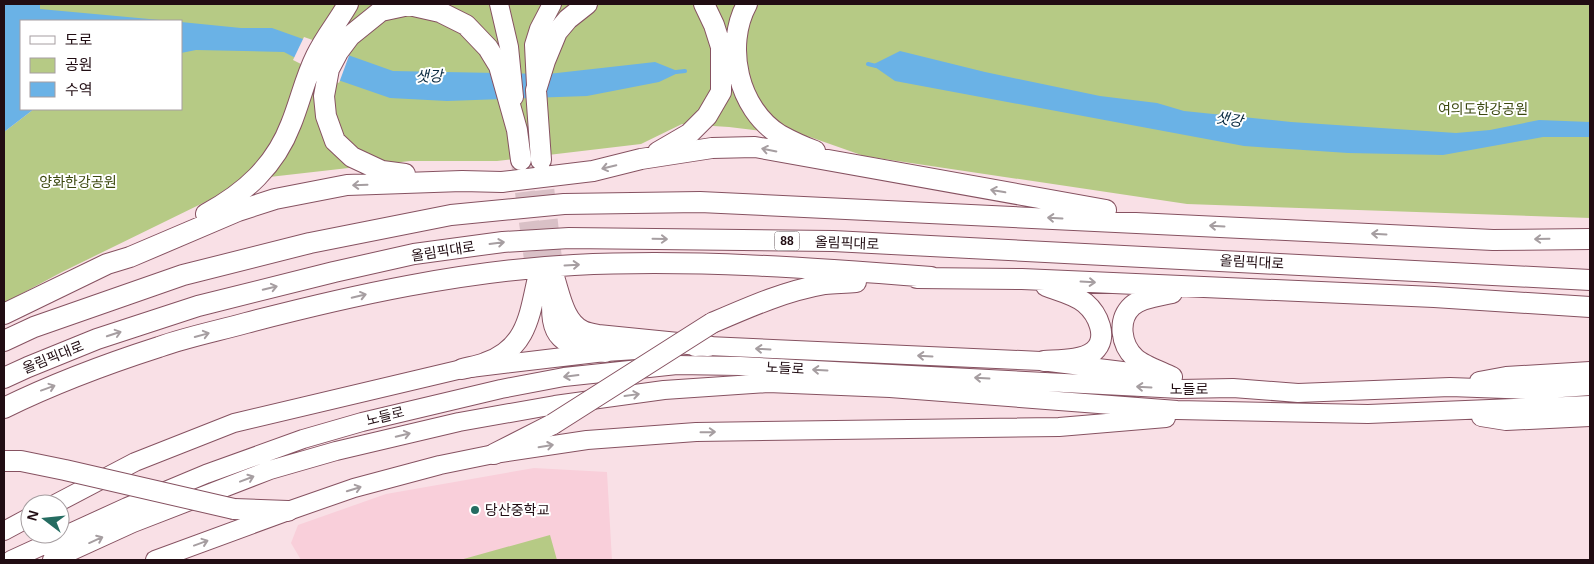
<svg xmlns="http://www.w3.org/2000/svg" width="1594" height="564" font-family="Arial,'Noto Sans KR',sans-serif">
<style>
.built{fill:#f9cfda}
.green{fill:#b6ca85}
.water{fill:#6ab2e6}
.pier{fill:#f9e0e6}
.lines{fill:none;stroke-linecap:round;stroke-linejoin:round}
.stream{stroke:#6ab2e6;stroke-width:4}
.highway-tunnel{stroke:#d9c0c6;stroke-width:20;stroke-dasharray:20 10;stroke-linecap:butt}
.major-casing{stroke:#865261;stroke-width:20}
.highway-casing{stroke:#865261;stroke-width:22}
.major{stroke:#fff;stroke-width:18}
.highway{stroke:#fff;stroke-width:20}
.highway-bridge-casing{stroke:#865261;stroke-width:22;stroke-linecap:butt}
.highway-bridge{stroke:#fff;stroke-width:20}
.oneway{stroke:#a69ea1}
.poi-dot{fill:#256c61;stroke:#fff;stroke-width:2}
.labels{text-anchor:middle;dominant-baseline:central;stroke-width:4;stroke-linejoin:round;paint-order:stroke}
.shield{fill:#fff;stroke:#64565a;stroke-width:1}
.shield-label{font-size:12px;font-weight:bold;fill:#210d13}
.park-label{font-size:14px;fill:#3b480e;stroke:#fff}
.street-label{font-size:14px;fill:#210d13;stroke:#fff}
.poi-label{font-size:14px;fill:#210d13;stroke:#fff;text-anchor:start}
.water-label{font-size:15px;font-style:italic;fill:#0c2c42;stroke:#fff}
</style>
<rect width="100%" height="100%" fill="#f9e0e6"/>
<path class="built" d="M534,468L607,472L612,560H301L291,543L298,525L386,494Z"/>
<path class="green" d="M40,4H1590V218L1187,204L864,156L810,137L729,127L682,124L641,144L497,161H410L252,179L62,272L4,303V132L34,109H181V21H50L40,9Z
M550,535L557,560H460Z"/>
<path class="water" d="M4,4H40V9L171,21H21V109H34L4,132Z
M181,22L241,28H272L393,71L548,74L655,62L680,72L659,82L587,96L447,101L390,98L338,80L284,52L196,50L181,53Z
M900,51L985,72L1100,96L1157,103L1184,111L1291,122L1456,133L1490,130L1539,120L1590,122V137H1543L1443,155L1348,153L1244,146L895,81L872,65Z"/>
<path class="pier" d="M304,37L350,53L339,83L293,60Z"/>
<g class="lines">
<path class="stream" d="M868,64L876,66
M676,72L685,71"/>
<path class="highway-tunnel" d="M541,160L554,277
M521,162L537,282"/>
<defs>
<path id="major" d="M499,4L509,47L514,97
M536,85L534,45L539,29L552,4
M695,347L708,346L1041,361L1163,376
M1479,381L1506,376L1590,371
M1481,417L1506,421L1590,417
M55,504L135,462L234,423L462,369L605,352L667,348
M4,531L30,517
M11,560L127,507L206,474L303,439L362,422L501,389L564,377L677,365L740,366L1180,389L1233,388L1298,393L1450,387L1533,390L1590,386
M52,560L133,523L270,470L336,451L459,422L555,405L664,390L768,383L890,388L1177,410L1368,414L1590,405
M155,560L288,511L354,488L440,465L494,454L587,440L696,432L1059,427L1166,418"/>
<path id="highway" d="M747,4C724,46 738,109 780,135C791,141 804,147 815,151
M658,152L689,134L707,116L721,92V47L714,25L704,4
M541,160L536,90L545,61L557,32L568,19L587,4
M405,174L382,171L352,157L335,141L326,116L324,96L329,69L338,52L350,36L381,11L409,5L440,12L466,25L488,48L499,66L517,130L521,160
M206,214C245,193 275,166 291,124C300,102 305,78 316,56C325,37 338,22 348,4
M554,277C560,295 564,322 583,331C587,333 593,334 598,335L708,346
M917,278L1022,279L1434,297L1590,307
M553,291C548,340 562,345 605,352
M1172,293C1159,296 1142,297 1132,306C1117,320 1121,345 1135,358C1142,365 1162,372 1172,377
M4,314L107,264L130,257L238,211L275,199L347,185L462,181L502,182L593,171L641,159L712,148L755,147L1106,210
M712,323C749,307 785,291 825,284C835,283 845,283 856,282
M4,341L34,327L183,275L310,243L451,215L564,204L700,202L1493,240L1590,239
M1044,361C1059,360 1082,361 1094,351C1109,338 1098,314 1085,303C1074,294 1059,291 1046,286
M462,369C469,367 478,366 485,363C525,349 529,319 537,282
M4,378L28,367L97,339L198,306L334,272L414,254L503,242L569,238L833,241L1590,280
M4,408C53,384 106,364 159,347C187,337 217,331 246,323C353,295 463,271 574,265C693,259 812,268 931,277
M494,454L553,424
M234,509L288,511"/>
</defs>
<use href="#major" class="major-casing"/>
<use href="#highway" class="highway-casing"/>
<use href="#major" class="major"/>
<use href="#highway" class="highway"/>
<defs>
<path id="highway-bridge" d="M553,424L712,323
M4,461H21L65,470L234,509"/>
</defs>
<use href="#highway-bridge" class="highway-bridge-casing"/>
<use href="#highway-bridge" class="highway-bridge"/>
</g>
<defs><path id="oneway-shaft" d="M-6 0H5M1.5-3L5.5 0L1.5 3" fill="none" stroke-width="1.6" stroke-linecap="round" stroke-linejoin="round" transform="scale(1.25)"/></defs>
<g class="oneway">
<use href="#oneway-shaft" transform="translate(769 150) rotate(-169)"/>
<use href="#oneway-shaft" transform="translate(609 167) rotate(167)"/>
<use href="#oneway-shaft" transform="translate(360 185) rotate(178)"/>
<use href="#oneway-shaft" transform="translate(998 191) rotate(-170)"/>
<use href="#oneway-shaft" transform="translate(1055 218) rotate(-177)"/>
<use href="#oneway-shaft" transform="translate(1217 226) rotate(-177)"/>
<use href="#oneway-shaft" transform="translate(1379 234) rotate(-177)"/>
<use href="#oneway-shaft" transform="translate(660 239) rotate(1)"/>
<use href="#oneway-shaft" transform="translate(1542 239) rotate(179)"/>
<use href="#oneway-shaft" transform="translate(497 243) rotate(-7)"/>
<use href="#oneway-shaft" transform="translate(572 265) rotate(-3)"/>
<use href="#oneway-shaft" transform="translate(1088 282) rotate(3)"/>
<use href="#oneway-shaft" transform="translate(270 288) rotate(-14)"/>
<use href="#oneway-shaft" transform="translate(359 296) rotate(-13)"/>
<use href="#oneway-shaft" transform="translate(114 334) rotate(-18)"/>
<use href="#oneway-shaft" transform="translate(202 335) rotate(-15)"/>
<use href="#oneway-shaft" transform="translate(763 349) rotate(-177)"/>
<use href="#oneway-shaft" transform="translate(925 356) rotate(-177)"/>
<use href="#oneway-shaft" transform="translate(820 370) rotate(-177)"/>
<use href="#oneway-shaft" transform="translate(571 376) rotate(173)"/>
<use href="#oneway-shaft" transform="translate(982 378) rotate(-177)"/>
<use href="#oneway-shaft" transform="translate(1144 387) rotate(-177)"/>
<use href="#oneway-shaft" transform="translate(48 388) rotate(-20)"/>
<use href="#oneway-shaft" transform="translate(632 395) rotate(-8)"/>
<use href="#oneway-shaft" transform="translate(708 432) rotate(-1)"/>
<use href="#oneway-shaft" transform="translate(403 435) rotate(-14)"/>
<use href="#oneway-shaft" transform="translate(546 446) rotate(-9)"/>
<use href="#oneway-shaft" transform="translate(247 479) rotate(-21)"/>
<use href="#oneway-shaft" transform="translate(354 489) rotate(-17)"/>
<use href="#oneway-shaft" transform="translate(96 540) rotate(-24)"/>
<use href="#oneway-shaft" transform="translate(201 543) rotate(-20)"/>
</g>
<circle class="poi-dot" cx="475" cy="510" r="5"/>
<g class="labels">
<rect class="shield" x="774.5" y="231.5" width="25" height="19" rx="4"/>
<g class="shield-label">
<text x="787" y="241">88</text>
</g>
<g class="park-label">
<text x="1483" y="109">여의도한강공원</text>
<text x="78" y="182">양화한강공원</text>
</g>
<g class="street-label">
<text transform="translate(847 243) rotate(2)">올림픽대로</text>
<text transform="translate(443 251) rotate(-9)">올림픽대로</text>
<text transform="translate(1252 262) rotate(3)">올림픽대로</text>
<text transform="translate(53 357) rotate(-22)">올림픽대로</text>
<text transform="translate(785 368) rotate(3)">노들로</text>
<text x="1189" y="389">노들로</text>
<text transform="translate(385 416) rotate(-14)">노들로</text>
</g>
<g class="poi-label">
<text x="485" y="510">당산중학교</text>
</g>
<g class="water-label">
<text transform="translate(429 76) rotate(-1)">샛강</text>
<text transform="translate(1229 119) rotate(9)">샛강</text>
</g>
</g>
<rect width="1594" height="564" fill="none" stroke="#210d13" stroke-width="10"/>
<rect x="20" y="20" width="162" height="90" fill="#ffffff" stroke="#a69ea1"/>
<rect x="30" y="36" width="25" height="8" fill="#ffffff" stroke="#a69ea1"/>
<text x="65" y="45" font-size="15" fill="#210d13">도로</text>
<rect x="30" y="58" width="25" height="15" fill="#b6ca85" stroke="#a69ea1"/>
<text x="65" y="70" font-size="15" fill="#210d13">공원</text>
<rect x="30" y="82" width="25" height="15" fill="#6ab2e6" stroke="#a69ea1"/>
<text x="65" y="95" font-size="15" fill="#210d13">수역</text>
<g transform="translate(45 519) rotate(286)"><circle r="24" fill="#ffffff" stroke="#a69ea1"/>
<path d="M0-4L9 19L0 12L-9 19Z" fill="#256c61"/>
<text y="-8" font-size="14" font-weight="bold" text-anchor="middle" fill="#210d13">N</text>
</g>
</svg>
